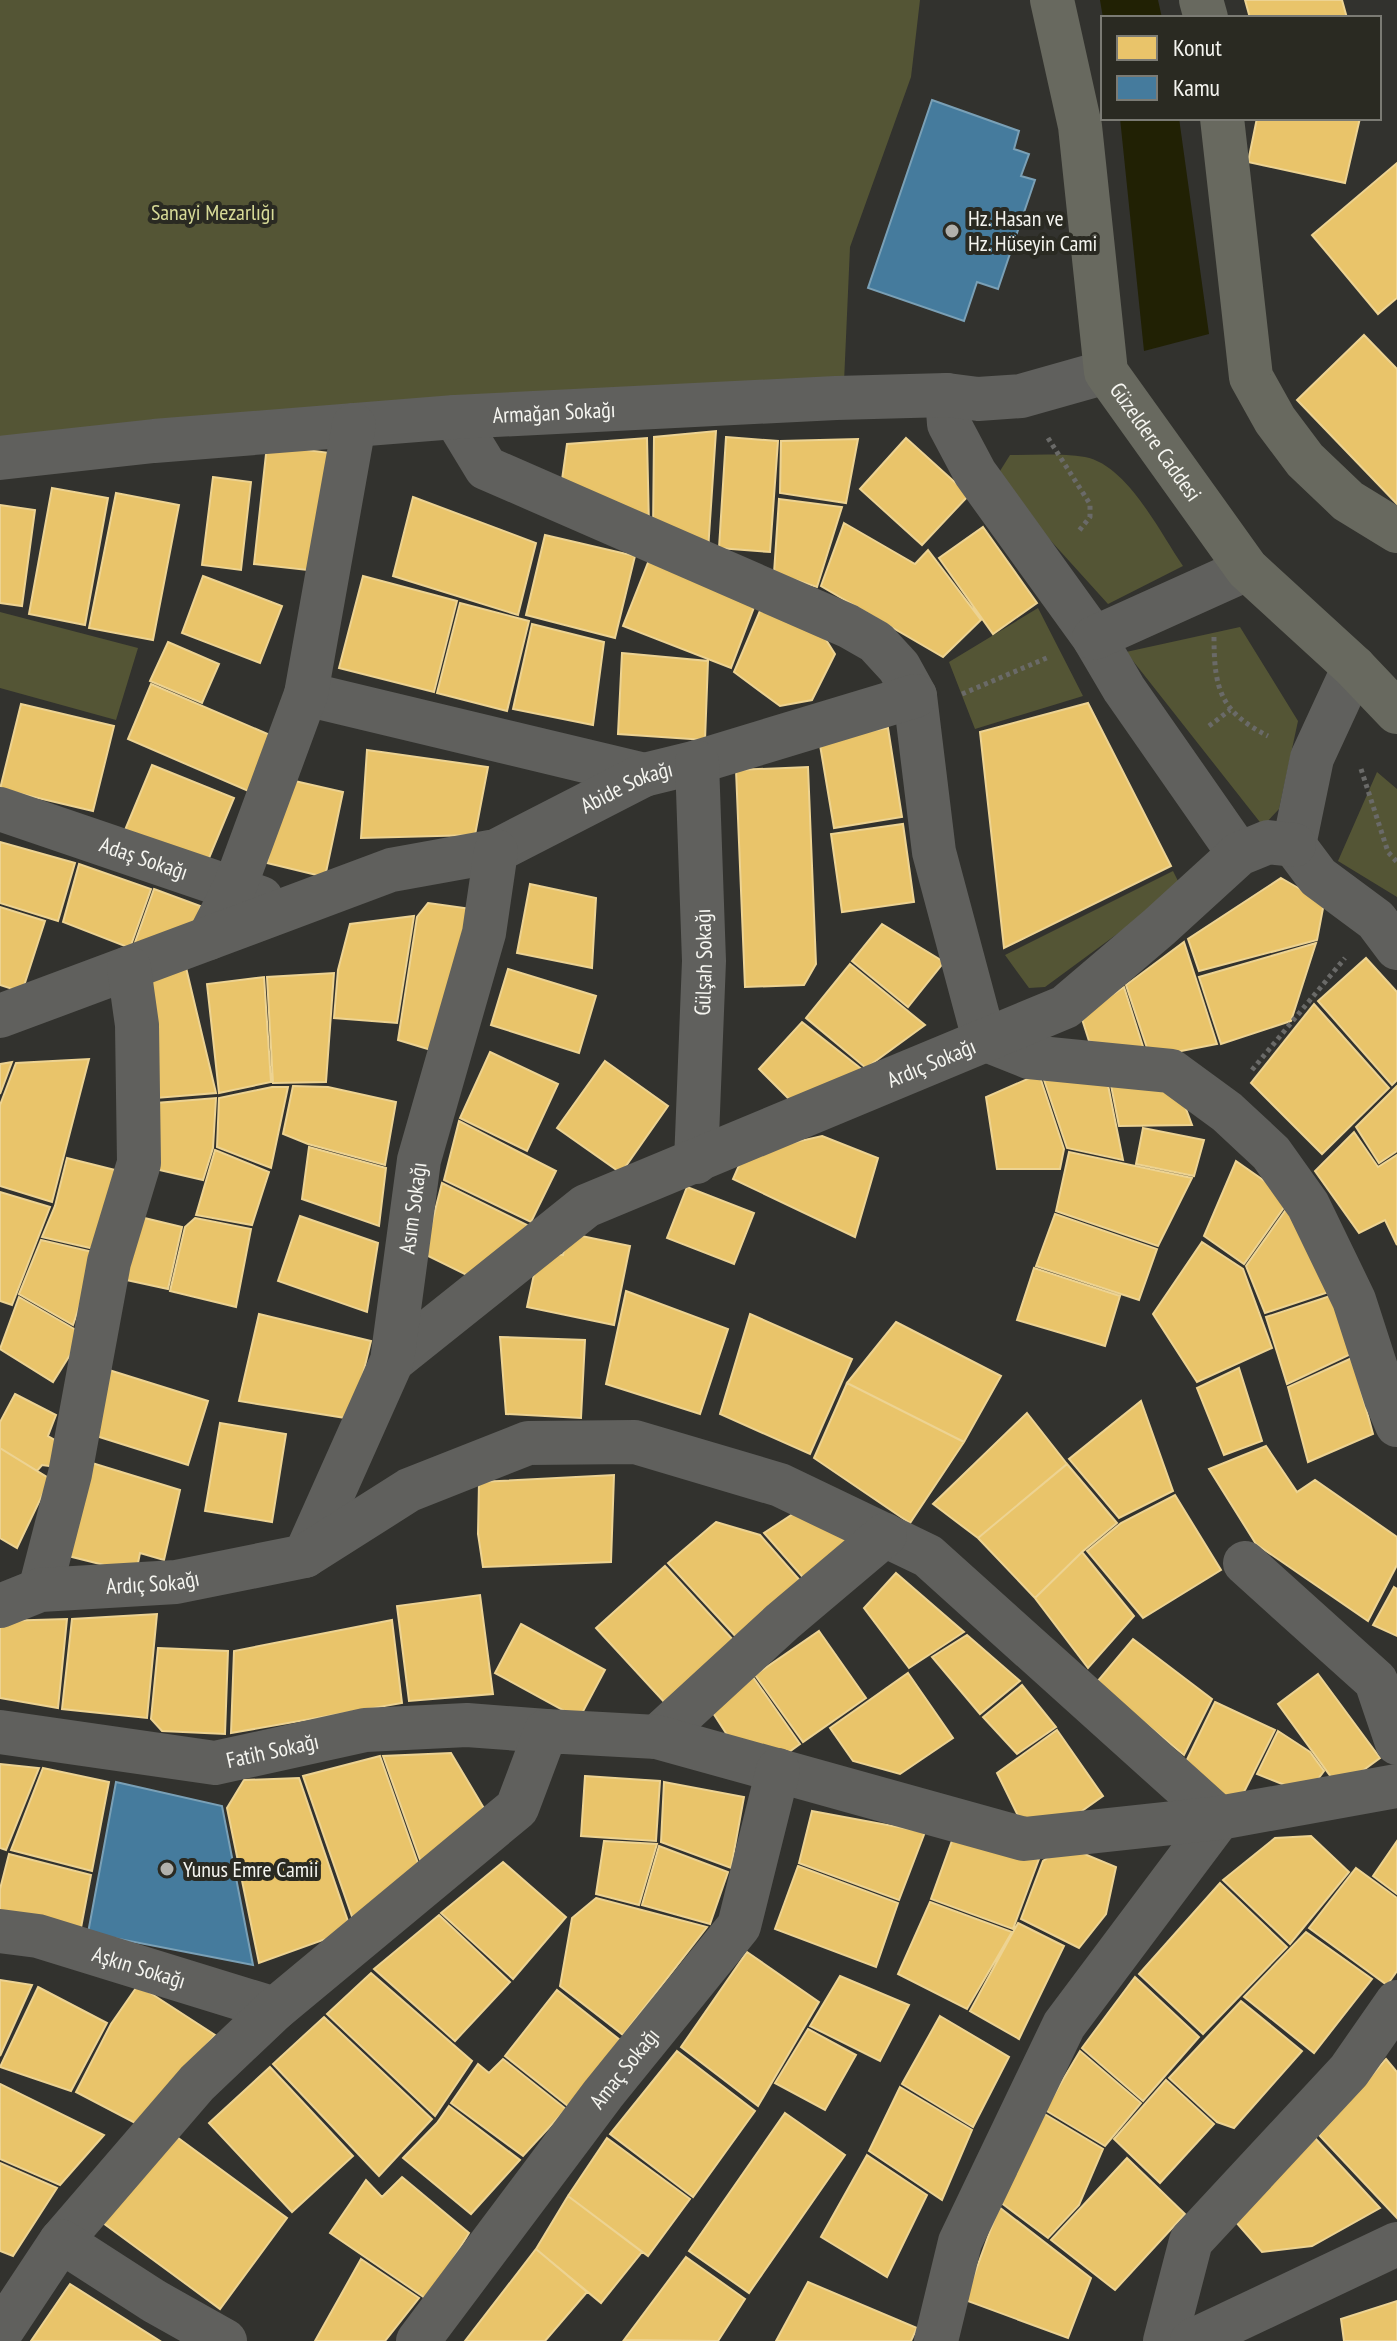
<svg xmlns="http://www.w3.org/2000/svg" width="1397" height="2341" font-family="'PT Sans Narrow',sans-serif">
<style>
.green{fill:#545535}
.water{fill:#212104}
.homes{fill:#e9c46a;stroke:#edd392;stroke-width:2}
.public{fill:#457b9d;stroke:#7aa0b6;stroke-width:2}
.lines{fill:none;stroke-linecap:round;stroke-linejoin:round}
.path{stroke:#6a6a68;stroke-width:5;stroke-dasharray:4 4;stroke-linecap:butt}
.minor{stroke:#60605d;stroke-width:44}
.major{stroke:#68695f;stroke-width:44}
.poi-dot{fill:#b1b1ac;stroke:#2a2a22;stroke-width:3}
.labels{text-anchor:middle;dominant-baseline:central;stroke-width:8;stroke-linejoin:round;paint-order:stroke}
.park-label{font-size:22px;fill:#d7da97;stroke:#2a2a22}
.poi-label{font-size:22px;fill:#f5f5f0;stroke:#2a2a22;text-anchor:start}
.street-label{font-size:22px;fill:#f5f5f0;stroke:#2a2a22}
</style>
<rect width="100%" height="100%" fill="#32322e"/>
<path class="green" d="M0,0H920L911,77L850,247L844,382L0,437Z
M1010,455C1034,455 1061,453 1085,457C1127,465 1159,531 1183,566L1108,604L995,479Z
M1038,608L1083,696L975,729L949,662Z
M0,612L138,648L116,720L0,688Z
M1240,627L1298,721L1279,809L1263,826L1126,652Z
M1377,772L1397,789V897L1338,861Z
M1173,871L1181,887L1045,987L1029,988L1005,955Z"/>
<path class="water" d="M1100,0H1158L1162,18H1103Z
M1120,118H1179L1209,334L1144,351Z"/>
<path class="homes" d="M1245,0H1342L1347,18H1250Z
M1257,118H1360L1345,183L1248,162Z
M1397,163V298L1378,314L1312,235Z
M1364,335L1397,369V504L1297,400Z
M716,431L708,551L653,532L654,437Z
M726,437L778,441L770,552L719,548Z
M647,438L649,526L561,487L567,444Z
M906,438L969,495L922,545L860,489Z
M858,439L846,503L780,493L781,441Z
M267,445L338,454L325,572L254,564Z
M213,477L251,482L241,570L202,565Z
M52,488L108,498L85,625L29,614Z
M116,493L179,505L153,640L89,628Z
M413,497L536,543L518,615L393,576Z
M779,499L842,507L817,587L774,573Z
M0,505L35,510L22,606L0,603Z
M844,523L915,564L928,550L981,620L943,657L821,586Z
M983,527L1037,603L993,634L939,558Z
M545,535L635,556L615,638L526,615Z
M649,560L756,602L731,668L623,626Z
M203,576L282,606L260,663L182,633Z
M363,576L457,601L434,692L339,668Z
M460,603L529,621L507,711L437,693Z
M762,606L823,635L835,654L812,700L780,706L734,672Z
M532,624L604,642L593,725L513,709Z
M168,642L219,664L202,703L150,681Z
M622,653L708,661L705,740L618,734Z
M151,684L277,738L253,793L128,739Z
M1088,703L1171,866L1004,948L980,732Z
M21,704L114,726L93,811L0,789Z
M888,728L902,817L834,828L819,739Z
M367,750L488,767L475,835L361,838Z
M152,765L234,798L207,863L125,830Z
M808,767L816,964L804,985L745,987L736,770Z
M286,779L343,792L325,877L267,863Z
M903,824L914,902L842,912L831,834Z
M0,842L75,863L58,921L0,903Z
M79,864L151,889L130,948L63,922Z
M1281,878L1324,903L1317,940L1199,971L1188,939Z
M530,884L596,898L592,968L517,953Z
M154,889L200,906L198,922L133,948Z
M428,903L479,910L431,1050L398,1040L417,917Z
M0,907L45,921L22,992L0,985Z
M414,916L397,1023L334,1018L338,970L350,924Z
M882,924L944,962L908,1007L852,961Z
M1184,942L1217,1044L1150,1057L1126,985Z
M1316,943L1291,1021L1221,1044L1199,977Z
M183,955L216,1093L156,1098L142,976Z
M1366,958L1397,992V1080L1392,1085L1318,1001Z
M850,964L925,1025L866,1068L806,1018Z
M508,969L596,996L579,1053L491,1025Z
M334,973L326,1082L273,1083L267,977Z
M264,977L271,1082L219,1093L207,984Z
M1124,987L1147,1059L1089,1041L1081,1016Z
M1314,1004L1389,1088L1322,1154L1251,1083Z
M802,1022L864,1071L792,1102L759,1069Z
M490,1052L558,1084L527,1151L460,1118Z
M89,1059L52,1202L0,1186V1105L16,1063Z
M605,1061L668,1106L621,1173L557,1128Z
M12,1062L0,1094V1064Z
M1039,1074L1064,1149L1060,1169H997L986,1097Z
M1042,1074L1106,1075L1123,1160L1067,1148Z
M1109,1075L1177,1085L1192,1125L1119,1126Z
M293,1086L328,1087L396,1102L385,1165L308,1144L283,1134Z
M1397,1086V1151L1379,1163L1356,1127Z
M272,1087H288L271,1168L217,1147L219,1098Z
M216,1098L213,1148L203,1180L155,1169L156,1103Z
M459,1121L556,1171L531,1222L444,1180Z
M1143,1128L1204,1140L1194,1176L1136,1164Z
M1354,1132L1378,1167L1397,1155V1245L1385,1220L1359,1233L1315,1171Z
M822,1136L878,1158L855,1237L733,1179L744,1154Z
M309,1147L386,1168L379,1226L302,1199Z
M215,1150L269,1172L252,1225L196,1215Z
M1069,1152L1192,1178L1158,1246L1056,1211Z
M67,1158L127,1173L99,1250L42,1237L55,1206Z
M1236,1161L1290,1199L1244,1264L1204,1236Z
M442,1183L529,1226L473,1278L424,1254Z
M687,1187L754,1213L734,1264L667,1238Z
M0,1192L50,1207L12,1305L0,1301Z
M1292,1201L1332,1291L1265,1313L1246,1266Z
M1055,1214L1157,1249L1139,1300L1036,1266Z
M132,1215L182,1227L168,1289L117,1278Z
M300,1216L378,1243L367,1312L278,1281Z
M195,1218L251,1229L236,1307L170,1291L185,1227Z
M567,1233L630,1246L614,1325L527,1307L539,1251L563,1255Z
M41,1240L97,1253L73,1325L19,1294Z
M1202,1242L1243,1269L1272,1348L1197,1382L1153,1314Z
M1034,1268L1120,1296L1105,1346L1017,1320Z
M626,1291L728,1329L700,1414L606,1384Z
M1333,1295L1351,1354L1287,1384L1266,1317Z
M19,1297L83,1334L53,1382L0,1349Z
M259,1314L371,1341L352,1419L239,1401Z
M750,1314L852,1359L810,1454L720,1414Z
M896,1322L1001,1376L964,1442L847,1383Z
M500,1337L585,1340L581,1418L506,1414Z
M1352,1358L1373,1434L1308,1462L1288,1387Z
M1239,1368L1262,1441L1224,1455L1197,1388Z
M109,1370L208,1401L188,1465L90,1434Z
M847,1383L964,1442L910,1523L814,1458Z
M15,1394L56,1415L48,1436L69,1448L56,1467L42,1465L37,1471L0,1448V1422Z
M1141,1401L1173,1491L1119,1518L1069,1459Z
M1027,1413L1067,1464L978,1538L933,1504Z
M220,1423L286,1434L272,1522L205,1511Z
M1266,1446L1297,1492L1315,1480L1397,1537V1565L1368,1621L1256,1544L1209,1469Z
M0,1448L50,1479L17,1548L0,1538Z
M92,1463L180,1490L164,1560L140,1553L136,1573L68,1556Z
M1067,1464L1117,1523L1082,1552L1035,1598L978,1538Z
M614,1475L611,1562L483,1567L478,1534L479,1482Z
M1175,1495L1221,1570L1143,1618L1087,1551L1121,1523Z
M799,1510L851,1543L807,1582L764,1533Z
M716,1522L760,1535L803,1584L739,1640L668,1563Z
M1082,1552L1134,1616L1088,1668L1035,1598Z
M665,1566L736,1643L667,1705L596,1628Z
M896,1573L964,1632L909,1668L864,1608Z
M1394,1587L1397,1589V1636L1373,1625Z
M480,1595L493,1694L409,1701L397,1606Z
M157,1614L147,1718L62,1709L72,1619Z
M67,1619L58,1708L0,1698V1621Z
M392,1620L402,1703L231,1733L234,1651Z
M521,1624L605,1670L579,1719L495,1673Z
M819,1631L866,1698L803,1742L755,1675Z
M967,1635L1020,1681L980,1714L932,1657Z
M1133,1639L1212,1699L1184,1755L1096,1683Z
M158,1648L228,1651L225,1734L162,1731L151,1719Z
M908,1673L953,1738L900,1774L853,1761L830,1728Z
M1318,1674L1380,1758L1339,1788L1278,1704Z
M753,1677L800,1744L781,1758L731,1741L713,1713Z
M1022,1685L1056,1727L1017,1754L983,1717Z
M1215,1702L1275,1730L1236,1808L1182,1770Z
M1057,1730L1103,1796L1065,1823L1024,1828L997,1773Z
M1278,1731L1310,1752L1324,1771L1307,1794L1257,1774Z
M451,1753L488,1815L423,1868L383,1756Z
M380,1756L420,1869L356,1928L303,1776Z
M0,1764L39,1768L6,1850L0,1848Z
M43,1768L109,1782L92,1871L11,1850Z
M585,1776L660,1781L656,1841L581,1836Z
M299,1778L351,1930L259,1963L227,1808L244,1780Z
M664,1782L744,1797L731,1868L661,1842Z
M812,1811L925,1832L899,1900L799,1863Z
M1311,1836L1349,1872L1290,1944L1223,1880L1275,1838Z
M953,1838L1039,1859L1013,1929L931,1899Z
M604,1841L657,1844L639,1905L596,1894Z
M1397,1841V1894L1373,1876Z
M659,1846L728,1872L710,1924L642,1905Z
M1065,1846L1116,1867L1106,1914L1079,1948L1021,1919L1043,1861Z
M9,1854L91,1875L80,1933L0,1919V1889Z
M503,1862L566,1917L513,1979L441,1913Z
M798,1866L898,1903L876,1967L775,1929Z
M1356,1868L1397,1898V1971L1387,1985L1309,1928Z
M1220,1883L1287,1947L1203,2034L1139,1974Z
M596,1898L707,1927L623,2035L560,1986L572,1918Z
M930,1902L1012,1932L967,2009L898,1974Z
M439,1915L510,1982L455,2041L374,1969Z
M1018,1923L1064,1946L1019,2039L970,2011Z
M1306,1932L1372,1979L1314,2053L1244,1997Z
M747,1952L819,2002L758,2106L681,2047Z
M371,1973L472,2061L435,2116L327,2014Z
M840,1976L909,2005L880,2061L810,2026Z
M1135,1977L1199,2037L1143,2101L1082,2048Z
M0,1980L32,1985L0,2056Z
M138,1985L215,2035L139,2125L76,2092L111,2024Z
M38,1987L107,2023L71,2091L0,2067Z
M557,1990L620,2040L568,2106L505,2056Z
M1241,2001L1302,2051L1234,2128L1217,2122L1169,2078Z
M940,2016L1009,2057L973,2127L902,2084Z
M324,2017L432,2119L379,2176L273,2064Z
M808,2029L856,2055L825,2110L775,2083Z
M677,2051L755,2111L693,2197L610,2134Z
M1080,2051L1141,2103L1105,2146L1045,2110Z
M503,2059L566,2109L523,2156L451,2103L478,2064L489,2073Z
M1386,2059L1397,2072V2218L1319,2135Z
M270,2067L353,2156L292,2212L209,2123Z
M1166,2080L1214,2124L1160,2183L1114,2139Z
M0,2084L104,2135L60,2185L0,2159Z
M900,2087L972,2130L942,2200L869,2151Z
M449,2106L520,2160L471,2214L403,2158L437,2123Z
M785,2113L845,2155L749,2293L689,2251Z
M1043,2113L1103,2149L1079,2205L1048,2238L1000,2202Z
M166,2129L287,2218L220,2309L99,2220Z
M607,2138L690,2199L648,2256L568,2196Z
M1315,2138L1380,2208L1312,2246L1262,2252L1235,2221Z
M867,2155L927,2195L887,2277L821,2237Z
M1127,2158L1185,2214L1115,2290L1051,2240Z
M0,2163L57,2188L13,2256L0,2251Z
M402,2177L469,2233L428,2300L330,2233L366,2180L382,2197Z
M568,2196L642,2252L601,2303L536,2249Z
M999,2207L1091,2278L1068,2338L965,2300Z
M536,2249L587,2292L545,2341H465Z
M686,2257L745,2299L718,2341L624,2340Z
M361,2259L419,2298L385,2341H315Z
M808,2282L917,2328L911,2341H776Z
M70,2284L160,2341H31Z
M1397,2301V2341H1344L1341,2319Z"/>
<path class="public" d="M932,100L1019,131L1014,149L1029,154L1021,176L1035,180L998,289L977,282L964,321L868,288Z
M116,1782L222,1806L253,1965L88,1933Z"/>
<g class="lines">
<path class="path" d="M1048,438L1090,504V517L1078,532
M1214,637C1214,690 1221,712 1268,736
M962,694L1049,657
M1209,726L1230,710
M1361,769L1388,852L1397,862
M1252,1070L1345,958"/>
<g class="minor">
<path d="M947,395L949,424L975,473L1094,638L1124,689L1239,854"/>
<path d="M455,417L486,468L848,626L876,642L899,667L915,696L934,852L984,1039L1029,1057L1171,1071L1227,1112L1271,1153L1308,1205L1354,1300L1386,1399L1397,1425"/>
<path id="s1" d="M0,458L154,441L455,417L836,398L947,395L978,399L1021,396L1106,372"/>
<path d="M1094,638L1247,569"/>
<path d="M306,694L644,775"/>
<path id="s2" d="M0,809L261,898"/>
<path d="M1294,845L1312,758L1354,667"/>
<path d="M1294,845L1318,877L1376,920L1397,948"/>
<path d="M209,938L234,889L306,694L354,425"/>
<path id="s3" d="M0,1016L391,870L496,851L644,775L697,762L915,696"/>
<path id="s4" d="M696,1162L704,961L697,762"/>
<path id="s5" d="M392,1361L586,1206L1065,1007L1159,927L1239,854L1268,842L1294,845"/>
<path id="s6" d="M305,1556L392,1361L419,1160L484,933L496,851"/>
<path d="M1245,1563L1376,1681L1397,1743"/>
<path d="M40,1590L70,1474L109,1262L139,1163L137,1025L129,968"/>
<path id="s7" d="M0,1606L40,1590L176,1582L305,1556L409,1490L528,1443L635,1442L780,1485L928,1556L1219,1818L1064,2025L960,2242L936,2341"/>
<path id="s8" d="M0,1732L215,1763L365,1730L467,1725L546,1731"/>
<path d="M657,1737L782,1622L885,1535"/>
<path id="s9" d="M0,1931L38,1936L275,2009"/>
<path d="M61,2241L197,2083L275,2009L517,1808L546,1731L657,1737L1024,1839L1219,1818L1397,1786"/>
<path d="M0,2333L61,2241L154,2301L225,2341"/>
<path id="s10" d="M418,2341L603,2094L739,1926L778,1770"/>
<path d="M1165,2341L1191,2241L1349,2071L1397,2002"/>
<path d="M1192,2341L1397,2244"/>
</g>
<g class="major">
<path id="s11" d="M1052,0L1080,126L1106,372L1247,569L1354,667L1397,712"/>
<path d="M1201,0L1206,18"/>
<path d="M1222,118L1251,377L1275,420L1305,460L1348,501L1397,531"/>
</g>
</g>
<g class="poi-dot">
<circle cx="952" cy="231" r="8"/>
<circle cx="167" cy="1869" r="8"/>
</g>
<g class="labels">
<g class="park-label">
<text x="213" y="212">Sanayi Mezarlığı</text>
</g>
<g class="poi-label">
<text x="968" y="218">Hz. Hasan ve<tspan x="968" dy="25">Hz. Hüseyin Cami</tspan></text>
<text x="183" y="1869">Yunus Emre Camii</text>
</g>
<g class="street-label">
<text stroke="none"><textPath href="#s1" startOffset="556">Armağan Sokağı</textPath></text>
<text stroke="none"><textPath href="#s11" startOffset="462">Güzeldere Caddesi</textPath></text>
<text stroke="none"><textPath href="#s3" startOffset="670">Abide Sokağı</textPath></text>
<text stroke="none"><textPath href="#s2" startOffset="152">Adaş Sokağı</textPath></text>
<text stroke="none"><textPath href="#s4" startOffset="200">Gülşah Sokağı</textPath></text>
<text stroke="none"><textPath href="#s5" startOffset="622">Ardıç Sokağı</textPath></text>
<text stroke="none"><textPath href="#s6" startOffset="368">Asım Sokağı</textPath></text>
<text stroke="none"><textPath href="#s7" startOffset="156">Ardıç Sokağı</textPath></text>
<text stroke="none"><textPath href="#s8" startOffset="276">Fatih Sokağı</textPath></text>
<text stroke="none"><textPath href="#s9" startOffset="144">Aşkın Sokağı</textPath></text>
<text stroke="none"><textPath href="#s10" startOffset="342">Amaç Sokağı</textPath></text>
</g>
</g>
<rect x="1101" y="16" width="280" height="104" fill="#2a2a22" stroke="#7b7b74" stroke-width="2"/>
<rect x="1117" y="36" width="40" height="24" fill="#e9c46a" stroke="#7b7b74" stroke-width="2"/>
<text x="1173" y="56" font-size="24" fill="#f5f5f0">Konut</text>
<rect x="1117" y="76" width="40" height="24" fill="#457b9d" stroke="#7b7b74" stroke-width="2"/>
<text x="1173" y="96" font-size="24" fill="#f5f5f0">Kamu</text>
</svg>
